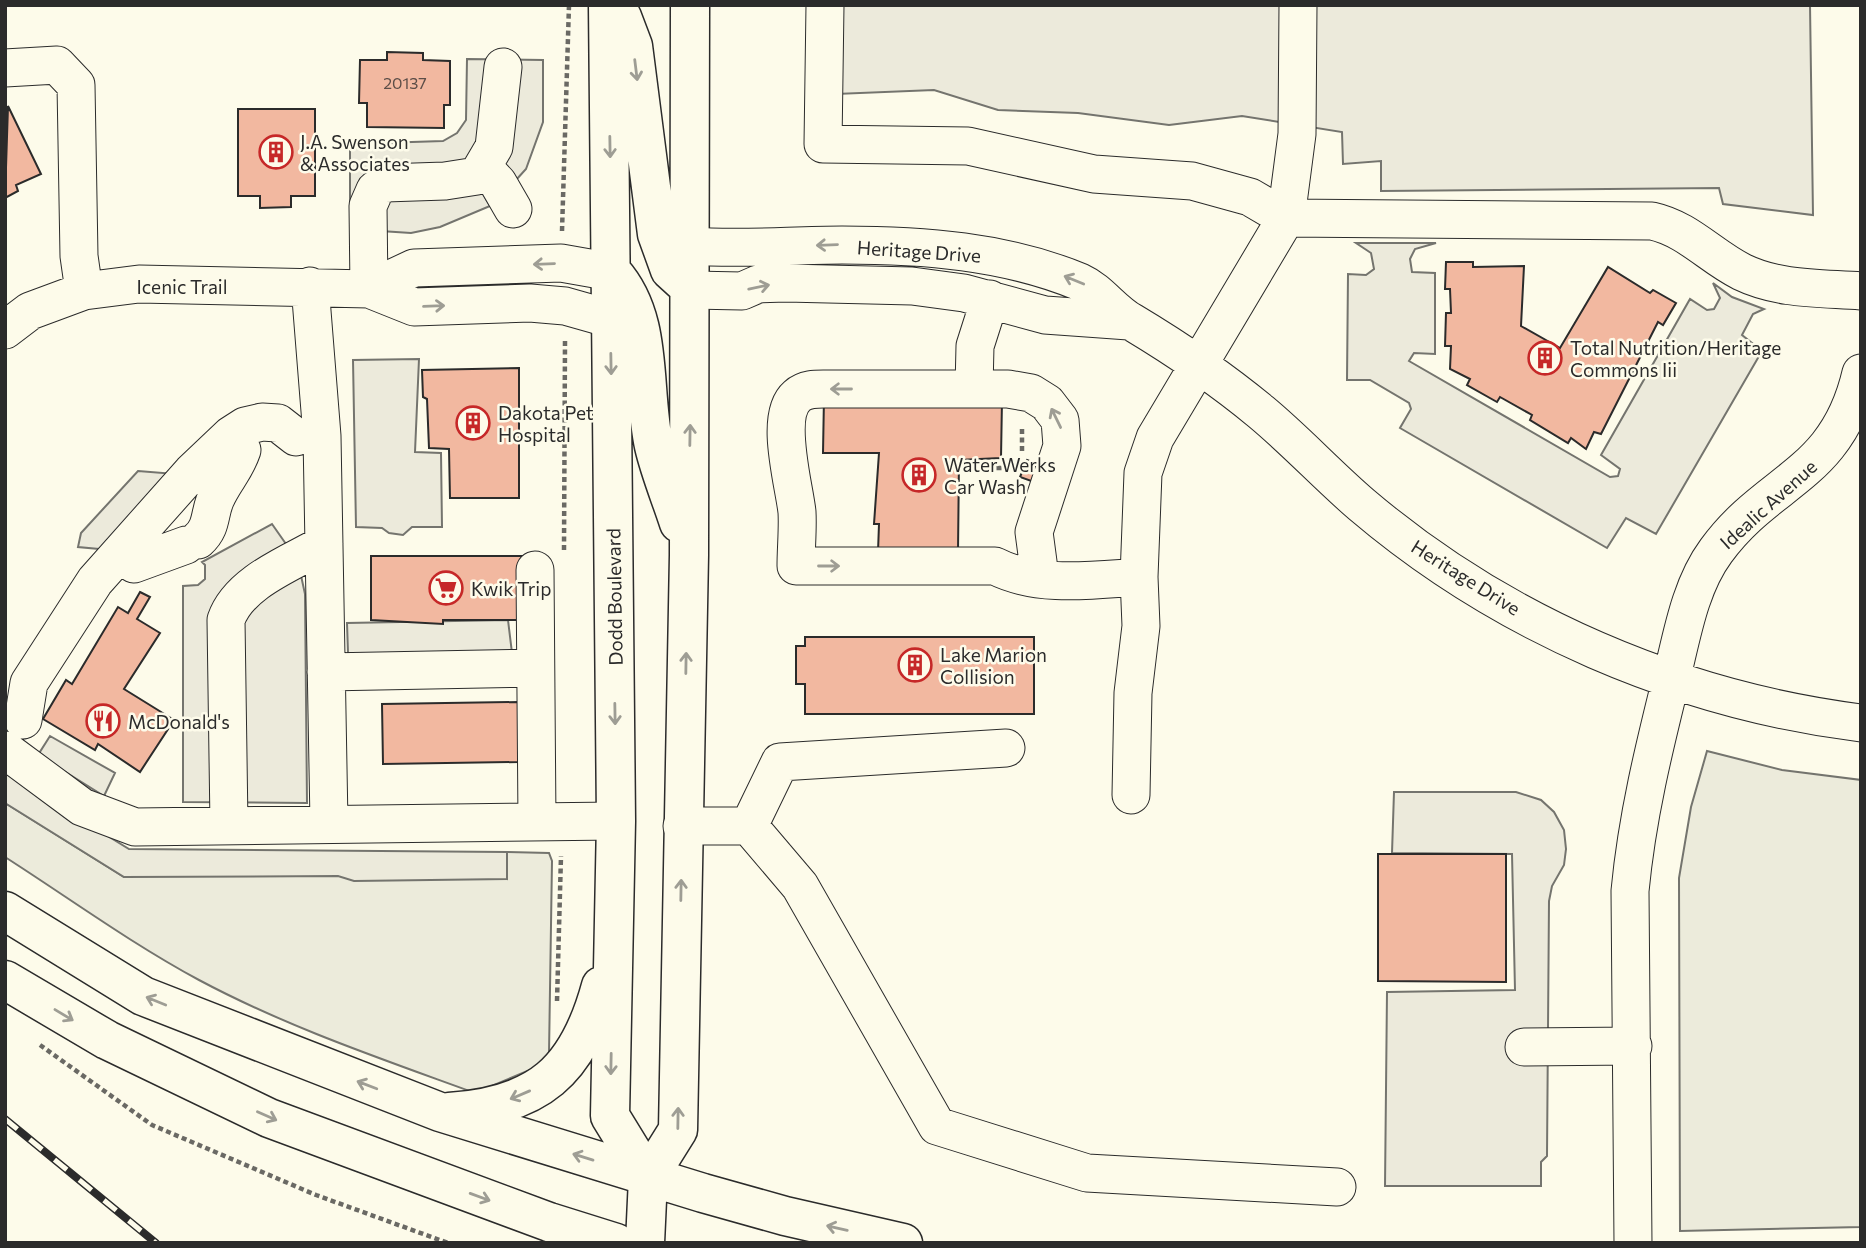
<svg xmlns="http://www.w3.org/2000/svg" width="1866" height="1248" font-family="Commissioner,sans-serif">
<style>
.green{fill:#ecebdb;stroke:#74746e;stroke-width:2}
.parking{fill:#eceadb;stroke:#74746e;stroke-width:2}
.building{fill:#f2b8a0;stroke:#2b2b2b;stroke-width:2}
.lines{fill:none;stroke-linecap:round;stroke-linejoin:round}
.minor-casing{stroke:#2b2b2b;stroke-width:39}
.major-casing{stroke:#2b2b2b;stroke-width:41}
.path{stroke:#6a6964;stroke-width:4.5;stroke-dasharray:5 3.5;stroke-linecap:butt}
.minor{stroke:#fdfbea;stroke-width:37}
.major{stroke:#fdfbea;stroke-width:38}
.rail-casing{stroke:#2b2b2b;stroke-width:8}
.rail{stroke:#fdfbea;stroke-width:5;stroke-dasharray:16;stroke-linecap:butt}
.oneway{stroke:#9e9d94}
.labels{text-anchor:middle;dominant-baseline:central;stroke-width:5;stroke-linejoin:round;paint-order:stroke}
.number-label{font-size:16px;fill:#5d4e48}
.poi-label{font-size:19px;fill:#2b2b2b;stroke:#fdfbea;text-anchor:start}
.street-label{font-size:19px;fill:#2b2b2b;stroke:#fdfbea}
</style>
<rect width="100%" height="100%" fill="#fdfbea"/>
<path class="green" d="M1707,751L1782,770L1861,780V1227L1680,1231L1679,878L1691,807Z
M5,803L124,877L393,857L507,879V852L549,853L552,861L549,1054L537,1067L475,1093C382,1059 287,1027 199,980C132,944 69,898 5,857Z"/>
<path class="parking" d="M836,5H1810L1813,215L1723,204L1719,188L1381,191V161L1343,164L1342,132L1242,116L1169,125L1078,113L998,110L934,90L836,94Z
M467,59L543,60V122L526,169L516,180L479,187L490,206L440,227L411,233L350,229V144L443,141L457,133L466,120Z
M1356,243H1436L1415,249L1410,259L1412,272L1435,273V354L1414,353L1409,361L1610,477L1618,476L1620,469L1601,455L1690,299L1707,310L1714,309L1720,298L1713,283L1732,297L1764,309L1753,314L1742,335L1762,351L1656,534L1626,518L1607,548L1400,428L1411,409L1409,403L1370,380H1347L1348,274L1366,275L1374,269L1371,253Z
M419,359L415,452L441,453L442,527H412L403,535L389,533L382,528L356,527L353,360Z
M138,471L176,474L110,550L78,547L81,533Z
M272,524L286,544L294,543L305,594L307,803L183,802V586L198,585L205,579V565L202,562Z
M508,620L512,653H348L347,623Z
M50,736L115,773L104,796L38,755Z
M5,773L129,849L507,852V879L354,881L338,876L124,877L5,803Z
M1394,792H1516L1541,800L1554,812L1564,830L1566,849L1564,865L1552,886L1549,901L1547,1156L1541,1162V1186H1385L1387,992L1515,990L1512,854L1392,853Z"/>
<path class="building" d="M387,52L423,53V60L450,61V105H444V128L367,127V103H359L360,60H387Z
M8,106L41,174L16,185L18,191L5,198Z
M238,109H315V196H291V207L260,208V196H238Z
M1446,262H1473V267L1524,266L1521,326L1560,348L1608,267L1650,293L1653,290L1676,303L1663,325L1658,322L1601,434L1594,432L1586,449L1571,438L1568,443L1530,420L1532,415L1500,397L1497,402L1467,385L1470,379L1450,369L1451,346H1445L1446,313H1451L1450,289H1445Z
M519,368V498H450L449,449L429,448L427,399L423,397L422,370Z
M824,397L1002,400L1001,458L959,460L958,552H878L879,524H874L879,453H823Z
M1027,460L1040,465L1034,482L1020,477Z
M371,556H522L521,620H443V624L371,620Z
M140,592L150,597L137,619L160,633L124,689L174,720L140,772L98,744L95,750L43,719L66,680L72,684L118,607L128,613Z
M805,637H1034V714H805V684H796V646H805Z
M518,702V762L383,764L382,704Z
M1378,854H1506V982L1378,981Z"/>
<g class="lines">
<defs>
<path id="minor" d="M825,5L823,144L968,146L1094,174L1192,181L1250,197L1286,218L1652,221C1688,229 1710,256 1742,272C1779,290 1821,288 1861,291
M5,68L57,65L76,85L79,256L84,291
M483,167L498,183L513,209
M691,246C742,250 791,245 842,245C923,245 1005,251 1080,282C1100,291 1113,312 1132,322C1177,349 1220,378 1261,412C1296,441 1327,475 1362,505C1502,624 1679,700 1861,723
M310,286L322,436L329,823
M369,289L368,206L375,190L385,183L445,181L477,176L494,147L503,67
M369,289L414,268L561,263L612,272
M692,290L742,291L758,284L786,283L912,286L964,293L1045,315L1129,321
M5,330L30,311L84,291L139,284L369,289L414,307L530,303L565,306L611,319
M974,388L975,346L990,299
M198,540C214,526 208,511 218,494C226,478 236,468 242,450
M134,564L186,545
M535,570L537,822
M1040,577L1034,532L1062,446L1060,420L1047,403L1031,393L1008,389H828C818,389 806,388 797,396C774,416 794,484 797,512C798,529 796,548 796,566H995C1038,588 1093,580 1139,577L1143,473L1155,438L1286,218L1297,134L1298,5
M326,672L535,668
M23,720L29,683L95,581L192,472L231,435L245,426L262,422L278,423L296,437
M5,750L82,807L135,827L616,821
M1131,795L1133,693L1141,626L1139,577
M229,825L226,620C239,582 291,563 324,544
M682,826H749L800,886L937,1126L1087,1173L1337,1187
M749,826L780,762L1006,748
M1524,1047L1633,1046
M1633,1243L1630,891C1637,817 1654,748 1672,676C1682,635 1690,586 1716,551C1769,478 1837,477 1861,373"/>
<path id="major" d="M608,5L616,821L610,1116L648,1178
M622,17L633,46L657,234L670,270L692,290
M612,272C655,320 641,387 654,446C660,472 671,498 679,523
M5,911L143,996L440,1112L703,1193L785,1216L903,1243
M5,980L107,1040L269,1118L549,1222L616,1243
M449,1112C539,1106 578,1071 601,986
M645,1243L648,1178L678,1130L689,555L690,5"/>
</defs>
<use href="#minor" class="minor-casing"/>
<use href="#major" class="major-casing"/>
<path class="path" d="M562,231L569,5
M1022,429V452
M971,468H1019
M564,550L565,341
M557,1001L561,856
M40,1045L152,1125L316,1195L448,1243"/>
<use href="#minor" class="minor"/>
<use href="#major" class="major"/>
<defs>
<path id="rail" d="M5,1119L156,1243"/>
</defs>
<use href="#rail" class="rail-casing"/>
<use href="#rail" class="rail"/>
</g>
<defs><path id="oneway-shaft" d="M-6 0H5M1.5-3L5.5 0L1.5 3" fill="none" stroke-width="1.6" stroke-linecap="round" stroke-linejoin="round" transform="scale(1.75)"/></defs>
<g class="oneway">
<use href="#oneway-shaft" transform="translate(636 70) rotate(83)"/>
<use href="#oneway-shaft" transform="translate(610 147) rotate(89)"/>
<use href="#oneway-shaft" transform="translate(827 245) rotate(178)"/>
<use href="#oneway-shaft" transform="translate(544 264) rotate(178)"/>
<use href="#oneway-shaft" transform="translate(1074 280) rotate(-158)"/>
<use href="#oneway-shaft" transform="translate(759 287) rotate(-12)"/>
<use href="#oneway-shaft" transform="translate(434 306) rotate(-2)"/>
<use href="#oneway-shaft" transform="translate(611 364) rotate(89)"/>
<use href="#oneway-shaft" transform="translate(841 389) rotate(180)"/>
<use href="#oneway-shaft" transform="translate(1056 418) rotate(-116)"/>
<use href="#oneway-shaft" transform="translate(690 435) rotate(-89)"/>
<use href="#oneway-shaft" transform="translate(829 566)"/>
<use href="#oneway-shaft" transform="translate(686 663) rotate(-89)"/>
<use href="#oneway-shaft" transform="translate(615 714) rotate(89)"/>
<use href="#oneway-shaft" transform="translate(681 890) rotate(-89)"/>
<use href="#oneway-shaft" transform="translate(156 1001) rotate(-158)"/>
<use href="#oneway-shaft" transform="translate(64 1015) rotate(31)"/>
<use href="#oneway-shaft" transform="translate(611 1064) rotate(91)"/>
<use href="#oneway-shaft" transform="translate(367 1085) rotate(-159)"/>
<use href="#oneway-shaft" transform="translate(520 1095) rotate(157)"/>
<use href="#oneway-shaft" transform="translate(267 1116) rotate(24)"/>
<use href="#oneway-shaft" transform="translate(678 1118) rotate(-89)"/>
<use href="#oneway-shaft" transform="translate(583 1157) rotate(-163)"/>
<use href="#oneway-shaft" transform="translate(480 1197) rotate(20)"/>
<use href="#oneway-shaft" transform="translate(837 1228) rotate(-167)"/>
</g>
<defs>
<symbol id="building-ring" viewBox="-11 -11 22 22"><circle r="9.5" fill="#fdfbea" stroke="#c62828" stroke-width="1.5"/><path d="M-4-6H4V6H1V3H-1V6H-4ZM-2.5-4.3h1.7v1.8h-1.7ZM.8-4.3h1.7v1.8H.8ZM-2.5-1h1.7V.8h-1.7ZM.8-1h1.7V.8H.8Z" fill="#c62828"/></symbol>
<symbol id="supermarket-ring" viewBox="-11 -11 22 22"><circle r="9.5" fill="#fdfbea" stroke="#c62828" stroke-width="1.5"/><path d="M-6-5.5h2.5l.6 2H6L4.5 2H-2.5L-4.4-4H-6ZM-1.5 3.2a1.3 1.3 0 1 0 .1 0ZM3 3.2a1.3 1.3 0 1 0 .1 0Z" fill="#c62828"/></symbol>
<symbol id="restaurant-ring" viewBox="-11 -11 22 22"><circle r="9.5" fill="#fdfbea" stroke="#c62828" stroke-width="1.5"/><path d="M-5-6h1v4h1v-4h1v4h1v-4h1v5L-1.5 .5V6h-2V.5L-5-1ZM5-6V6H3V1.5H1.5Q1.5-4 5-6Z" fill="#c62828"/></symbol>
</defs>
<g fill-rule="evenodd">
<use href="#building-ring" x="257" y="133" width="38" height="38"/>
<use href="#building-ring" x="1526" y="339" width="38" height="38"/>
<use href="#building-ring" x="454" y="404" width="38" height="38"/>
<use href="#building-ring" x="900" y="456" width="38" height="38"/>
<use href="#supermarket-ring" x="427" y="569" width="38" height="38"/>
<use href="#building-ring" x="896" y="646" width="38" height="38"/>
<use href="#restaurant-ring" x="84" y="702" width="38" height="38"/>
</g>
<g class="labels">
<g class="number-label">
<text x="405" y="82">20137</text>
</g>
<g class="poi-label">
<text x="300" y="141">J.A. Swenson<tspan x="300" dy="22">&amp; Associates</tspan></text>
<text x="1570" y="347">Total Nutrition/Heritage<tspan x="1570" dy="22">Commons Iii</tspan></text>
<text x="498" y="412">Dakota Pet<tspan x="498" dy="22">Hospital</tspan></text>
<text x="944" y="464">Water Werks<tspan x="944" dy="22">Car Wash</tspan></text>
<text x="471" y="588">Kwik Trip</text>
<text x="940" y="654">Lake Marion<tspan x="940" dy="22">Collision</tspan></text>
<text x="128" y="721">McDonald's</text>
</g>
<g class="street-label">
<text transform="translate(919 251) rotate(4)">Heritage Drive</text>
<text x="182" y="286">Icenic Trail</text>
<text transform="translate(1768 504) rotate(-42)">Idealic Avenue</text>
<text transform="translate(1466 577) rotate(32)">Heritage Drive</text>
<text transform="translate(614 597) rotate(-91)">Dodd Boulevard</text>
</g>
</g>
<rect width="1866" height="1248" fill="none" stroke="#2b2b2b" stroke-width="14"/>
</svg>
